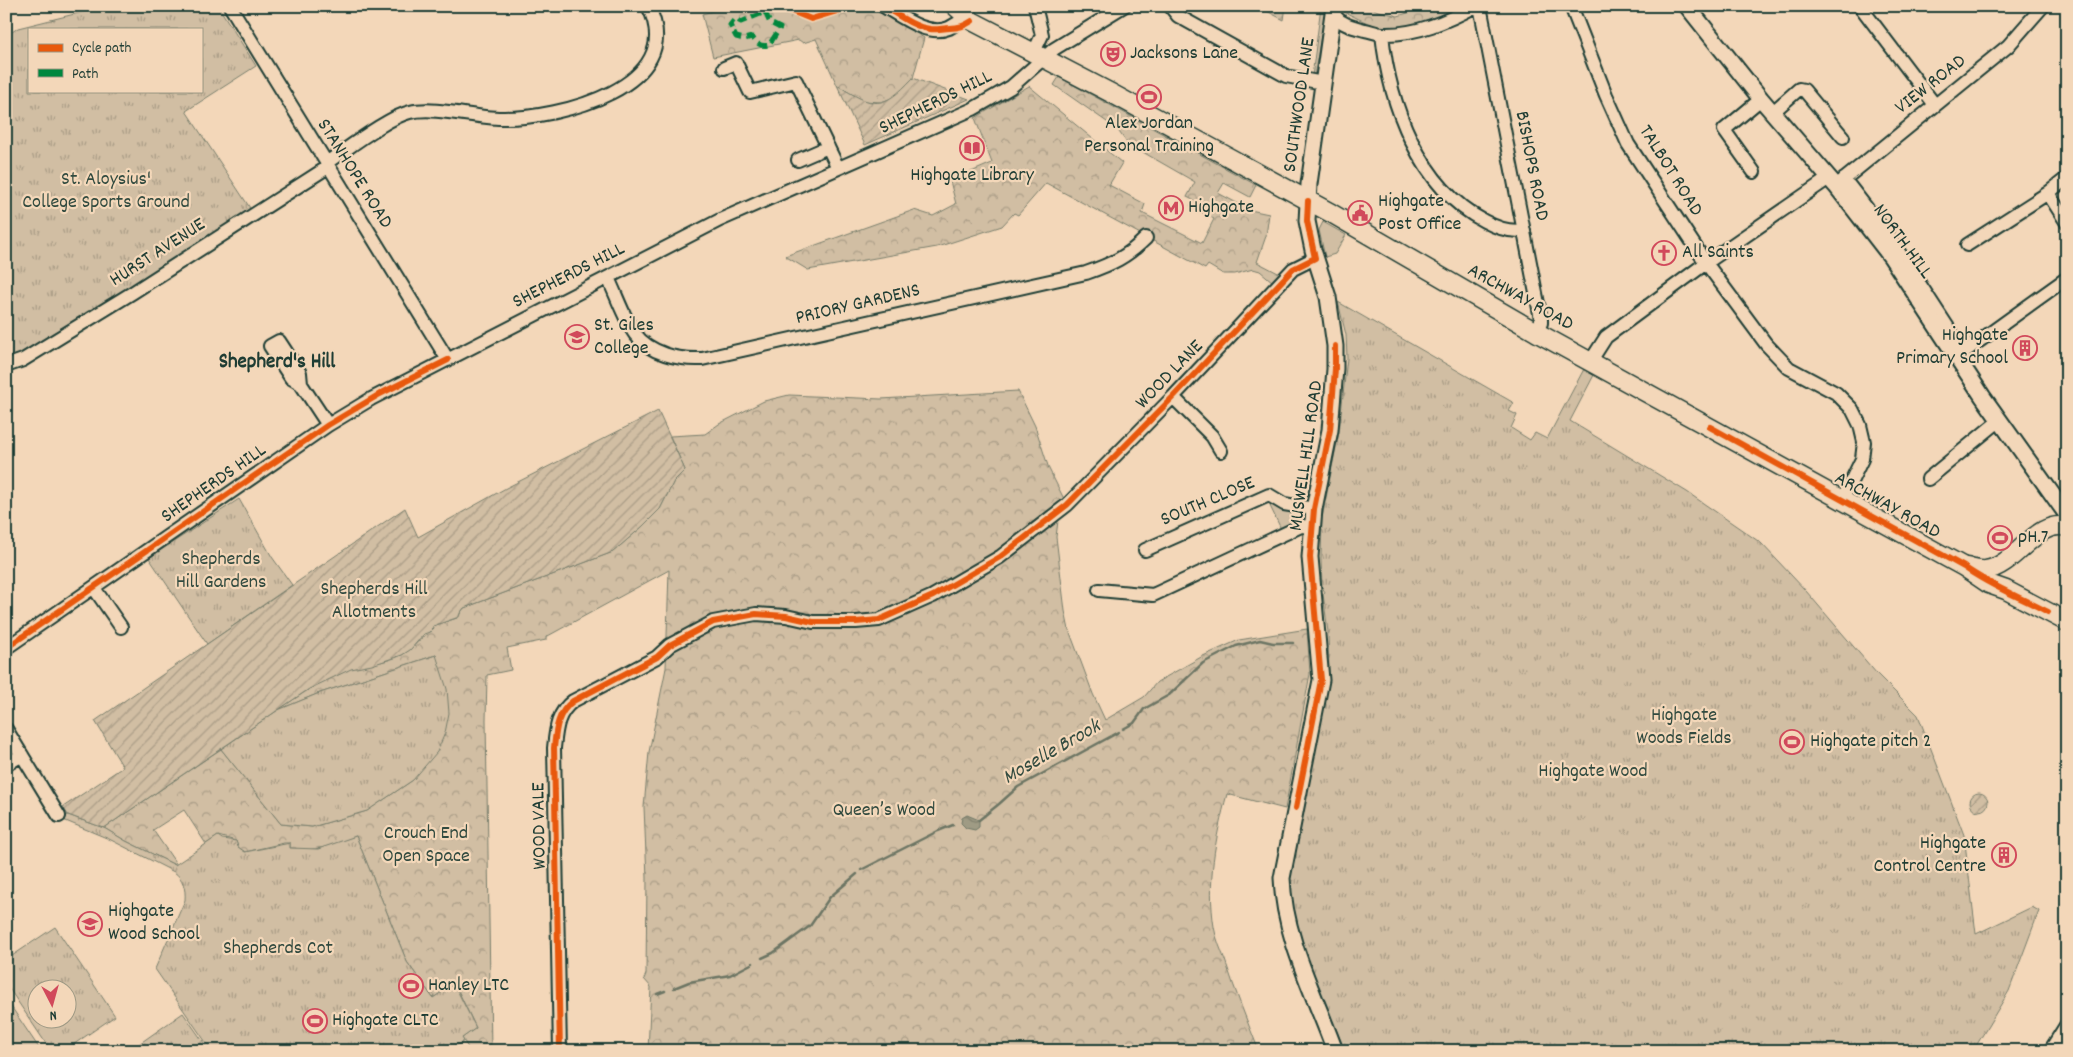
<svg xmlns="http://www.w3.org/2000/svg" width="2073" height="1057" font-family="Dekko,sans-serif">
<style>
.grass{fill:#d1bea3;stroke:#787e6c}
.forest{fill:url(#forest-crowns);stroke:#787e6c}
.park{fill:url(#park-tufts);stroke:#787e6c;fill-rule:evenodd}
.garden{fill:url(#garden-furrows);stroke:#787e6c}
.water{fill:url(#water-waves);stroke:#6c7564}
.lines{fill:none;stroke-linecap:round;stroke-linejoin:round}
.stream{stroke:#6c7564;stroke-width:2.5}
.minor-casing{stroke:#1f3d34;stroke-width:16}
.major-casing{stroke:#1f3d34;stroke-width:19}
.highway-casing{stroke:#1f3d34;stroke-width:21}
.minor{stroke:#f3d7b9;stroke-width:12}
.major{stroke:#f3d7b9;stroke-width:15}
.highway{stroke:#f3d7b9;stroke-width:18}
.quiet{stroke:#00873e;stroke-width:5;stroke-dasharray:10 5;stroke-linecap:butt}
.cycleway-casing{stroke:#f3d7b9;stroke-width:9}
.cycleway{stroke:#e8590c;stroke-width:6}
.labels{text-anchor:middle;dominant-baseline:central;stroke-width:4.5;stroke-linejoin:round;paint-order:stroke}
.poi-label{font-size:20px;fill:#1f3d34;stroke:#f3d7b9;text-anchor:start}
.street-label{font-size:20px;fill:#1f3d34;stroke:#f3d7b9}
.park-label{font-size:20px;fill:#314a3f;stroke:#f3d7b9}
.neighbourhood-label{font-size:21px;font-weight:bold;fill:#1f3d34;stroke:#f3d7b9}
.water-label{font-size:21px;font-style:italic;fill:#324b40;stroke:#f3d7b9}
</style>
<defs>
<pattern id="forest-crowns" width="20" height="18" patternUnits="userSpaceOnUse" patternTransform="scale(1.25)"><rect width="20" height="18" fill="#d1bea3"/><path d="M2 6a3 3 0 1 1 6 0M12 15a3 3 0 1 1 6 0" fill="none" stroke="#a99c86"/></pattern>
<pattern id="park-tufts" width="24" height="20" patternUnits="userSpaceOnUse" patternTransform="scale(1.25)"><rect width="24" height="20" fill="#d1bea3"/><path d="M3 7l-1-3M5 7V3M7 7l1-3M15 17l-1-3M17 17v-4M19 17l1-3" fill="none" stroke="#a99c86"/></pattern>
<pattern id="garden-furrows" width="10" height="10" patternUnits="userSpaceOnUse" patternTransform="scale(1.25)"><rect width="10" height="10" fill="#d1bea3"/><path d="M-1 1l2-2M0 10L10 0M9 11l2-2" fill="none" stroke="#a99c86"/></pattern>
<pattern id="water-waves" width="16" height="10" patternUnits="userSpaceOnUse" patternTransform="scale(1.25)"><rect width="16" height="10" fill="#9f9b84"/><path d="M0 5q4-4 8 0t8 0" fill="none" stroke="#81806d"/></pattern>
</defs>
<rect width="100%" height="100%" fill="#f3d7b9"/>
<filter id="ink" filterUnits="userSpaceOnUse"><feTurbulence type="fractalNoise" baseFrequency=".02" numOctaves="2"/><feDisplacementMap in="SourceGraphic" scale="10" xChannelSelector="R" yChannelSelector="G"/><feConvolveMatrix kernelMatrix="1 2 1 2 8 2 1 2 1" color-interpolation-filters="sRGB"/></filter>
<g filter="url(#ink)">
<path class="grass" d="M1321,6H1326L1314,77H1312Z
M1380,6H1430L1410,13Z
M1323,222L1346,235L1335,254L1325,257L1319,230Z
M1272,503L1293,514H1303L1301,522L1282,531L1270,506Z
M6,999L41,1051H6Z"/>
<path class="forest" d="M731,6H807L816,10L818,6L874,7L924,38L913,78L895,97L881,102L863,101L837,85L816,39L803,43L799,40L713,57L702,14Z
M1341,6H1368L1378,11L1398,16L1430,6H1462C1440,18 1409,29 1384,27C1370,26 1356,17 1344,12Z
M1059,77L1256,185L1250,197L1224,183L1218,193L1250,210L1269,214L1266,236L1257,262L1280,274L1273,282L1260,271L1253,269L1235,274H1223L1208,265L1205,269L1046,183L1018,215L1014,213L1002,226L937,247L808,270L785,256L914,210L933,216L956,204L950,181L992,163L975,118L1029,86L1122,163L1109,185L1145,204L1142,213L1202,243L1214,219L1190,206L1193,200L1187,197L1195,182L1127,143L1117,129L1054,85Z
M1018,391L1035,426L1049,469L1067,505L1071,508L1058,521L1056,537L1065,611L1069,630L1093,694L1105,720L1144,697L1157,682L1203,656L1239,640L1307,629L1310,674L1285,809L1227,794C1215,839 1207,882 1214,927C1216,939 1221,950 1225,960C1235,991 1247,1021 1259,1051H648L651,987L644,979L646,974L647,878L644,807L649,752L666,668L669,570L546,637V640L507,648L511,670L487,675L486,720L491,1051H470L462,1038L476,1028L455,984L433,998L407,962L356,836C334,845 314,853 290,848V843H284L245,852L238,847L236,841L218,836L206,844L184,810L153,830L177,865H175L126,841L104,828L221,749L281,824L312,827L367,811L413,780L436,655L317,694L278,710C300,695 325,678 349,669C366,664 385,663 402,655C414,649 419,637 432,631L433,626L457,618L464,608L613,552L643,526L660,509L674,481L685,470L670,436L705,434L719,424L764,401L789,395L881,399Z"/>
<path class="park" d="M107,6H218L256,66L186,111L254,214L6,366V36L18,28ZM29,29H201V91H29Z
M1338,302L1514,403L1509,411L1517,415L1511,428L1530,440L1535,433L1547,439L1584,369L1594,375L1570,421L1687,492L1761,543L1806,591L1877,674L1918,715L1964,835L1976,934L2032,907L2039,911L2009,991L1973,1051H1345L1292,923L1287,877L1329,675L1328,632L1323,594L1325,592L1322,587L1321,559L1322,518L1339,432L1347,358L1346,335Z
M239,499L272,557L292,585L207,644L149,558Z
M436,655L447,689L449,713L445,733L437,752L413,780L367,811L312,827L281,824L221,749L278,710L317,694Z
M68,815L104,828L126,841L175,865L218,836L222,839L236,841L238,847L245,852L290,843V848L318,849L356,836L407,962L433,998L454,984L476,1028L462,1038L464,1041L449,1051H212L155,969L185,900C186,889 183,878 174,872L109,839L61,819Z
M55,927L115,1016L64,1051H51L6,984V960ZM38,990H68V1020H38Z
M183,1013L209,1050L129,1051Z"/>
<path class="garden" d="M1257,6H1286L1284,20Z
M913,78L969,99L865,145L837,85C874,108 882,111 913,78Z
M658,411L685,470L674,481L660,509L643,526L613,552L464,608L460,613L459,617L433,626L432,631L424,634L410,650L402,655L372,665L351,669L309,689L104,828L68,815L63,807L123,767L95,721L405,508L418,537L506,488Z
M1970 802a9 9 0 1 1 18 0a9 9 0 1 1-18 0Z"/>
<path class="water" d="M967,815L979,820V827L975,830L966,828L961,823L962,818Z"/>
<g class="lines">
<path class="stream" d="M1123,729L1134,723L1144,709L1169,695L1203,663L1236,646L1260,640L1273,643H1293
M979,820L999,804L1018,787L1119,732
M861,870L938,831L953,825
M762,958L773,953L810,926L830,897L857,874
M674,988L689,982L730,975L753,963
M657,994L665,991"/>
<defs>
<path id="minor" d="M230,6L448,360
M883,6C901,16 927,37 949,28C955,25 961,21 966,17
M1170,6L1178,16L1286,76L1323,83
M1480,6L1541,319V323L1536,332
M1571,6L1606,95L1628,144L1706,263L1766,344L1789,368L1836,393L1852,409L1860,425L1864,442L1862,459L1842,500
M1860,6L1935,105
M1334,15C1342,25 1353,27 1365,30C1371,31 1377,34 1383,34C1416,35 1448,21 1476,6
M1382,34C1389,103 1419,187 1484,221C1497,228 1510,233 1524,230
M1034,52L1042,35L1035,6
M724,68L736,63L750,92L796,81L838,168
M1773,112L1799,89L1804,90L1843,137
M798,160L828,147
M326,163C346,150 388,117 410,112C435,106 475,118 501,118C557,119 690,87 648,6
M1754,172L1724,130L1761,99
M1844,179L1889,237L1964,352
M1836,186L2008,46L2043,6
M2048,193L2067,223
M1967,245L2048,193L2067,178
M608,278C616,294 625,321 635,334C650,354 679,360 702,359L1086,273C1112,264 1127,257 1146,238
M1957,357L2067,278
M1590,362L1606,337L1706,263L1829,178
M6,366L23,360L132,293L328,167
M301,384L300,373L279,341L270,346L291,378L301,384L328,425
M1173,397L1212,436L1221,451
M1928,479L2000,420
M1145,550L1269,495L1284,504L1314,509
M94,588L121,627
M1099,590L1153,595L1301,526L1312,527
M6,648L328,425L371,399L720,220L973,109L1011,87L1054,49L1124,6
M6,729L59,816
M6,765L22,755
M560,1051L554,748C556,729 557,713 573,701L657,657L670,645L713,622L756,614L786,616L813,622H856L879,620L933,596L1000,557L1067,505L1173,397L1293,269L1315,258
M2050,1051L2067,1024"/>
<path id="major" d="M1334,6L1309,184L1307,221L1313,250L1328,297L1335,346V369L1330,430L1314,509L1310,557L1321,680L1282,878C1284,938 1315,995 1335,1051
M1687,6L1761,99L1836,186L1891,257L1983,397L2067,515"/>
<path id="highway" d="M955,6L972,21L1111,93L1331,213L1536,332L1964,567L1989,584L2006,590L2067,622
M1967,567C1973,569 1980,571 1986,570C2016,566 2036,518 2067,527"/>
</defs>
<use href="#minor" class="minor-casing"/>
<use href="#major" class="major-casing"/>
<use href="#highway" class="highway-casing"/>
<use href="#minor" class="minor"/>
<use href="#major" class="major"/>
<use href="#highway" class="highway"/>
<path class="quiet" d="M765,12L770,23L780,28L769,45C761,47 757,44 752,37L744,39L736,37L730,25L735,19L741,22L765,12L770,6"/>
<defs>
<path id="cycleway" d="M779,6L811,19L854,6
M883,6C897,14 913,27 930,29C937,30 943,28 950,28C959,28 964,26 972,21
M1710,427L1964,567C1990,586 2020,597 2048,612
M6,648L328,425L380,394L448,360
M1296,808L1321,680L1310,557L1314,509L1330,430L1335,369V346
M560,1051L554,748C556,729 557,713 573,701L657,657L670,645L713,622L756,614L786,616L813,622H856L879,620L933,596L1000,557L1067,505L1173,397L1293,269L1315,258L1307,221L1308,201"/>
</defs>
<use href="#cycleway" class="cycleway-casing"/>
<use href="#cycleway" class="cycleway"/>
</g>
</g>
<defs>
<symbol id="theatre-ring" viewBox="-11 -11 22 22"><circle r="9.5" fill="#f3d7b9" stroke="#d1495b" stroke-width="1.5"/><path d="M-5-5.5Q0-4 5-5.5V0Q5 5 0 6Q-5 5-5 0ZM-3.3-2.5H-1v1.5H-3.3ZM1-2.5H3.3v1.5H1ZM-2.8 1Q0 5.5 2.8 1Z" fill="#d1495b"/></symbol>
<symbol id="stadium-ring" viewBox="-11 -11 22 22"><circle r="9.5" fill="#f3d7b9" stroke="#d1495b" stroke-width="1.5"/><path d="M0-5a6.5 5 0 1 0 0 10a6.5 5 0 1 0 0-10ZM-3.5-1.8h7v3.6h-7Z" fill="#d1495b"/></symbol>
<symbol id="library-ring" viewBox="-11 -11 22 22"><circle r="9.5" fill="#f3d7b9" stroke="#d1495b" stroke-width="1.5"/><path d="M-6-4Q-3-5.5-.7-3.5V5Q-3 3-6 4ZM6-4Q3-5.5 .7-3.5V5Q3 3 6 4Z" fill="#d1495b"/></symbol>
<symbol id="metro-ring" viewBox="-11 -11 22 22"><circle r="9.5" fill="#f3d7b9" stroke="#d1495b" stroke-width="1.5"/><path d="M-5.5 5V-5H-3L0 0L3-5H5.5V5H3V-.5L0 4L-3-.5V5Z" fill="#d1495b"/></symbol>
<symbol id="civic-ring" viewBox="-11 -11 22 22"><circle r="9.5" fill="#f3d7b9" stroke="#d1495b" stroke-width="1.5"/><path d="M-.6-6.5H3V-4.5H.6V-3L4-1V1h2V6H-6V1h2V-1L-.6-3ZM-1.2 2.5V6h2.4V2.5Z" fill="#d1495b"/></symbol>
<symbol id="church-ring" viewBox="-11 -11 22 22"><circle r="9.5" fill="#f3d7b9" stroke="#d1495b" stroke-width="1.5"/><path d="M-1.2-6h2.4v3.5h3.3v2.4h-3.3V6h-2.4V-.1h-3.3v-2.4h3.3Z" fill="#d1495b"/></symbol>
<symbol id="university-ring" viewBox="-11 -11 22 22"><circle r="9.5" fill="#f3d7b9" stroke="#d1495b" stroke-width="1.5"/><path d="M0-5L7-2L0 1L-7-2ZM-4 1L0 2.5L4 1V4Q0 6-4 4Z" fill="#d1495b"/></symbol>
<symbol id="building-ring" viewBox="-11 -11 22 22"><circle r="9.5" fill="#f3d7b9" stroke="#d1495b" stroke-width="1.5"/><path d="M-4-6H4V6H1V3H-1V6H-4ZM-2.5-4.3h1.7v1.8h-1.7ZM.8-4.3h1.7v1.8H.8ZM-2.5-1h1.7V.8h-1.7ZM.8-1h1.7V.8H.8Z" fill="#d1495b"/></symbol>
<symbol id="school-ring" viewBox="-11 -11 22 22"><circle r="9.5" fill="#f3d7b9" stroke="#d1495b" stroke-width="1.5"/><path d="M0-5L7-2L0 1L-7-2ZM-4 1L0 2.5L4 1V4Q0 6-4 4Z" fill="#d1495b"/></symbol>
</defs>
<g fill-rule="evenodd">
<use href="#theatre-ring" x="1099" y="40" width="28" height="28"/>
<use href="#stadium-ring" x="1135" y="83" width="28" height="28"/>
<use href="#library-ring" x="958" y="134" width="28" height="28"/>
<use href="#metro-ring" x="1157" y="194" width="28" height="28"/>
<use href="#civic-ring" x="1346" y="199" width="28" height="28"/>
<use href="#church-ring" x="1650" y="239" width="28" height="28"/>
<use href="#university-ring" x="563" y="323" width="28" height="28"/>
<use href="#building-ring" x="2011" y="334" width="28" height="28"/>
<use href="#stadium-ring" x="1986" y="524" width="28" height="28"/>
<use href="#stadium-ring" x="1778" y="728" width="28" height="28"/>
<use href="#building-ring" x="1990" y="841" width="28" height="28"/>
<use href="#school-ring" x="76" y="910" width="28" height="28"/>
<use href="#stadium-ring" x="397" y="972" width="28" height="28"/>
<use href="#stadium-ring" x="301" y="1007" width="28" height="28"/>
</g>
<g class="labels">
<g class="poi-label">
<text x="1130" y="54">Jacksons Lane</text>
<text x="1149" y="124" text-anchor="middle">Alex Jordan<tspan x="1149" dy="23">Personal Training</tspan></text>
<text x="972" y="176" text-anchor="middle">Highgate Library</text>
<text x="1378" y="202">Highgate<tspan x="1378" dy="23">Post Office</tspan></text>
<text x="1188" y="208">Highgate</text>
<text x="1682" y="253">All Saints</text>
<text x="594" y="326">St. Giles<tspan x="594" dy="23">College</tspan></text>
<text x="2008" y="336" text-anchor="end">Highgate<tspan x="2008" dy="23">Primary School</tspan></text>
<text x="2018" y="538">pH.7</text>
<text x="1810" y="742">Highgate pitch 2</text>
<text x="1986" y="844" text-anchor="end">Highgate<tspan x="1986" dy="23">Control Centre</tspan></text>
<text x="108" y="912">Highgate<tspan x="108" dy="23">Wood School</tspan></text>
<text x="428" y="986">Hanley LTC</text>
<text x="332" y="1021">Highgate CLTC</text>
</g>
<g class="street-label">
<text transform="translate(1931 85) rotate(-38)">VIEW ROAD</text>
<text transform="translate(936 103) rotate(-26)">SHEPHERDS HILL</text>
<text transform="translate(1300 105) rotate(-82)">SOUTHWOOD LANE</text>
<text transform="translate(1531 166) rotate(79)">BISHOPS ROAD</text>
<text transform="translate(1670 171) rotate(58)">TALBOT ROAD</text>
<text transform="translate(354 174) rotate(58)">STANHOPE ROAD</text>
<text transform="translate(1902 242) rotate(54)">NORTH HILL</text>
<text transform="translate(158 253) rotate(-33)">HURST AVENUE</text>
<text transform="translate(569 276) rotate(-27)">SHEPHERDS HILL</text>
<text transform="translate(1520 298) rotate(29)">ARCHWAY ROAD</text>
<text transform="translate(858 305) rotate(-13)">PRIORY GARDENS</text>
<text transform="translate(1170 375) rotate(-46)">WOOD LANE</text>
<text transform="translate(1307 456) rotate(-82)">MUSWELL HILL ROAD</text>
<text transform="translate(214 484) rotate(-35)">SHEPHERDS HILL</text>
<text transform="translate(1208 502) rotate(-23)">SOUTH CLOSE</text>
<text transform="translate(1887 506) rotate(29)">ARCHWAY ROAD</text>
<text transform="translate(540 826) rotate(-91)">WOOD VALE</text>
</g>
<g class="park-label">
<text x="106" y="180">St. Aloysius'<tspan x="106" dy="23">College Sports Ground</tspan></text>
<text x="221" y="560">Shepherds<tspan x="221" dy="23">Hill Gardens</tspan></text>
<text x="374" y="590">Shepherds Hill<tspan x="374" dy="23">Allotments</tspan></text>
<text x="1684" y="716">Highgate<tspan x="1684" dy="23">Woods Fields</tspan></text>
<text x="1593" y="772">Highgate Wood</text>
<text x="884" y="811">Queen’s Wood</text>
<text x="426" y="834">Crouch End<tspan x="426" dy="23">Open Space</tspan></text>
<text x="278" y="949">Shepherds Cot</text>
</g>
<g class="neighbourhood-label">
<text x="277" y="363">Shepherd's Hill</text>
</g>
<g class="water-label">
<text transform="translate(1052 753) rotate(-30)">Moselle Brook</text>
</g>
</g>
<rect width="2073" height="1057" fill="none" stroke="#f3d7b9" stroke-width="25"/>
<rect x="12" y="12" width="2048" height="1032" fill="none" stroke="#1f3d34" stroke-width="2" filter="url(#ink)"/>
<rect x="28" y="28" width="175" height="65" fill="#f3d7b9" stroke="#9e9984"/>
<rect x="38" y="44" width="25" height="8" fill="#e8590c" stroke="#9e9984"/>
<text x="72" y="52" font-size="15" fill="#1f3d34">Cycle path</text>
<rect x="38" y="69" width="25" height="8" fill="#00873e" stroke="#9e9984"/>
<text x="72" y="78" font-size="15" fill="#1f3d34">Path</text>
<g transform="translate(52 1004) rotate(174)"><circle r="24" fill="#f3d7b9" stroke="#9e9984"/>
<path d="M0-4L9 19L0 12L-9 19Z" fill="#d1495b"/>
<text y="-8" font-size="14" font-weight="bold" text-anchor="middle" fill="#1f3d34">N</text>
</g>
</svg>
